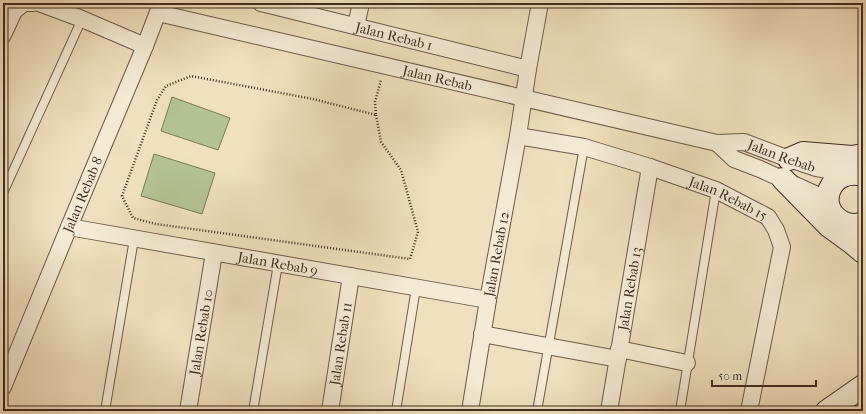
<svg xmlns="http://www.w3.org/2000/svg" width="866" height="414" font-family="'IM FELL French Canon',serif">
<style>
.green{fill:#b4c396;stroke:#7a785c}
.lines{fill:none;stroke-linecap:round;stroke-linejoin:round}
.lane-casing{stroke:#6d5949;stroke-width:10}
.street-casing{stroke:#6d5949;stroke-width:18}
.secondary-casing{stroke:#412c22;stroke-width:24}
.path{stroke:#412c22;stroke-width:2.5;stroke-dasharray:1 2;stroke-linecap:butt}
.lane{stroke:#f5ebd5;stroke-width:8}
.street{stroke:#f5ebd5;stroke-width:16}
.secondary{stroke:#f5ebd5;stroke-width:22}
.labels{text-anchor:middle;dominant-baseline:central;stroke-width:3.5;stroke-linejoin:round;paint-order:stroke}
.street-label{font-size:14px;fill:#412c22;stroke:#f5ebd5}
</style>
<rect width="100%" height="100%" fill="#f0e0bf"/>
<filter id="stains"><feTurbulence type="fractalNoise" baseFrequency=".005" numOctaves="4"/><feColorMatrix values="0 0 0 0 .2 0 0 0 0 .09 0 0 0 0 .02 0 0 0 .5 -.17"/></filter>
<radialGradient id="worn" r=".72"><stop offset=".6" stop-color="#630" stop-opacity="0"/><stop offset="1" stop-color="#630" stop-opacity=".3"/></radialGradient>
<path class="green" d="M172,97L230,118L218,150L161,131Z
M154,154L215,173L202,214L141,196Z"/>
<g class="lines">
<defs>
<path id="lane" d="M3,193L82,19
M105,411L134,239
M253,411L278,264
M396,411L416,288
M537,411L584,147
M680,411L716,190"/>
<g id="street">
<path d="M39,3L82,19L145,46"/>
<path id="s1" d="M261,3L528,69"/>
<path id="s2" d="M158,13L717,143L744,142L789,159L816,168L846,174"/>
<path d="M356,26L361,3"/>
<path d="M3,35L14,11L24,3H33"/>
<path id="s3" d="M518,136L584,147L650,167L716,190L768,217L776,230L782,247L749,411"/>
<path d="M717,143L734,159L760,169L828,200"/>
<path id="s4" d="M69,227L488,300"/>
<path d="M482,334L618,359"/>
<path d="M619,349L687,363"/>
<path id="s5" d="M3,387L69,227L145,46L161,4"/>
<path id="s6" d="M188,411L214,253"/>
<path id="s7" d="M330,411L351,276"/>
<path id="s8" d="M470,411L488,300L518,136L528,69L540,3"/>
<path id="s9" d="M609,411L650,167"/>
</g>
<path id="secondary" d="M789,159L803,153L852,157L863,155
M863,175C830,166 814,207 842,222C848,225 856,226 863,223
M783,179L829,226L851,242L863,252
M827,411L863,386"/>
</defs>
<use href="#lane" class="lane-casing"/>
<use href="#street" class="street-casing"/>
<use href="#secondary" class="secondary-casing"/>
<path class="path" d="M376,115L381,142L401,170L418,232L410,259L156,224L133,218L122,196L157,100L166,86L191,76L313,99L376,115L375,102L381,80"/>
<use href="#lane" class="lane"/>
<use href="#street" class="street"/>
<use href="#secondary" class="secondary"/>
</g>
<g class="labels">
<g class="street-label">
<text stroke="none"><textPath href="#s1" startOffset="137">Jalan Rebab 1</textPath></text>
<text stroke="none"><textPath href="#s2" startOffset="287">Jalan Rebab</textPath></text>
<text stroke="none"><textPath href="#s2" startOffset="641">Jalan Rebab</textPath></text>
<text stroke="none"><textPath href="#s5" startOffset="208">Jalan Rebab 8</textPath></text>
<text stroke="none"><textPath href="#s3" startOffset="220">Jalan Rebab 15</textPath></text>
<text stroke="none"><textPath href="#s8" startOffset="159">Jalan Rebab 12</textPath></text>
<text stroke="none"><textPath href="#s4" startOffset="212">Jalan Rebab 9</textPath></text>
<text stroke="none"><textPath href="#s9" startOffset="124">Jalan Rebab 13</textPath></text>
<text stroke="none"><textPath href="#s6" startOffset="80">Jalan Rebab 10</textPath></text>
<text stroke="none"><textPath href="#s7" startOffset="68">Jalan Rebab 11</textPath></text>
</g>
</g>
<rect width="866" height="414" fill="none" stroke="#f0e0bf" stroke-width="16"/>
<rect x="4" y="4" width="858" height="406" fill="none" stroke="#412c22" stroke-width="2"/>
<rect x="8" y="8" width="850" height="398" fill="none" stroke="#412c22"/>
<path d="M712 380v6h104v-6" fill="none" stroke="#412c22" stroke-width="2"/>
<text x="718" y="380" font-size="12" fill="#412c22" stroke="#f5ebd5" stroke-width="3" paint-order="stroke">50 m</text>
<rect width="100%" height="100%" filter="url(#stains)"/>
<rect width="100%" height="100%" fill="url(#worn)"/>
</svg>
